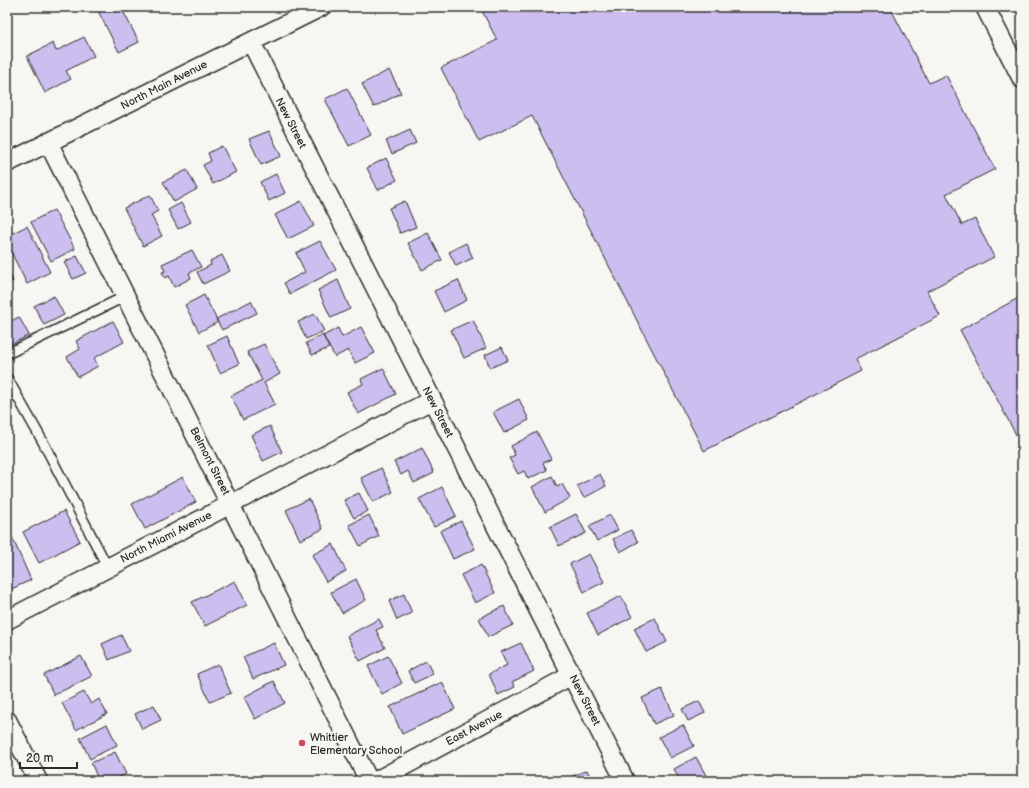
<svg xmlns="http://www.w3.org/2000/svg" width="1029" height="788" font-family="'Balsamiq Sans',sans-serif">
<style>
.building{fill:#ccbeef;stroke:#2b2b2b}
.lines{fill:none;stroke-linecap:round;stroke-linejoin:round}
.lane-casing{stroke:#2b2b2b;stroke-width:12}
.street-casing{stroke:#2b2b2b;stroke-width:21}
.lane{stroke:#f6f6f2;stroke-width:9}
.street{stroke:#f6f6f2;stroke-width:18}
.poi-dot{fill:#d1495b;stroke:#f6f6f2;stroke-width:1.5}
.labels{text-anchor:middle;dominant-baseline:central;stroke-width:4;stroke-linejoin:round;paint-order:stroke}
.street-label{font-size:11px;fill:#2b2b2b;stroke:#f6f6f2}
.poi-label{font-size:11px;fill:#2b2b2b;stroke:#f6f6f2;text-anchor:start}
</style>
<rect width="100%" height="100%" fill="#f6f6f2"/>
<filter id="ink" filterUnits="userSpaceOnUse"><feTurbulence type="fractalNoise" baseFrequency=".025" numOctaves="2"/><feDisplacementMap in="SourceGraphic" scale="8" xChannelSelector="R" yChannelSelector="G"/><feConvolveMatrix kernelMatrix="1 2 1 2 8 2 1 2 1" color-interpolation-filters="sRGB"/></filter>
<g filter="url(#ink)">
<path class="building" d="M96,7H121L139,42L119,52Z
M480,7H890L929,83L946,75L995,169L946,194L962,225L975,219L994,257L927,291L940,316L855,359L861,371L704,451L532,116L479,142L441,68L497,40Z
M84,37L94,56L66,71L71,79L45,93L27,56L53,43L56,51Z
M389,70L401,93L374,107L362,84Z
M347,88L371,135L349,146L325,99Z
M410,130L416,143L392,154L386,141Z
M269,131L281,156L261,165L249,139Z
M222,146L236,172L213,184L203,165L211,161L208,153Z
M386,158L397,180L378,190L367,168Z
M187,170L197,189L174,202L163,182Z
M276,174L285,193L269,201L260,182Z
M150,195L158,211L151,215L162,236L143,246L124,208Z
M301,201L314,226L288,239L275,215Z
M405,201L416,227L400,233L389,208Z
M181,203L191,222L178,229L168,210Z
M54,210L75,249L51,261L31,222Z
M27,226L50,272L27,284L7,244V236Z
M428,233L442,260L422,270L408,243Z
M320,241L336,270L290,294L284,283L305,272L296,253Z
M466,243L473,258L456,266L449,252Z
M192,250L201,267L189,273L191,278L174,287L169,276L165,278L162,272L165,271L162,264Z
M222,255L230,271L203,284L197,272L211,265L210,261Z
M77,256L86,273L73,279L64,262Z
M7,269L13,281L7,284Z
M338,280L350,309L331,318L318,290Z
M458,280L467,300L444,312L434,291Z
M204,295L218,322L199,332L185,305Z
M54,296L64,315L44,325L34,306Z
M1022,296V446L960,330Z
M251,301L257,313L222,330L216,319Z
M315,314L324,331L306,339L298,322Z
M19,317L29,335L12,344L7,334V323Z
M473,320L486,348L464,358L451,330Z
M113,321L124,342L94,358L98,366L78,377L67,357L80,349L76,341Z
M361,327L375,353L355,363L348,350L335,357L323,336L338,328L342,337Z
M323,335L329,348L312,355L306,343Z
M227,336L239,364L220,373L208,345Z
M264,344L280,374L264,383L275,404L243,420L231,396L262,380L247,352Z
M502,347L508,360L490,368L485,355Z
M383,368L396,394L358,414L347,392L363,384L361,379Z
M519,399L529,420L504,433L493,412Z
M270,426L282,452L263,461L251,435Z
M537,432L551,459L543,463L547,470L528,479L524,471L518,474L509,458L515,455L511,446Z
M422,448L434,473L414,483L408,471L401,475L394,462Z
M381,468L393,492L373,502L361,478Z
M600,474L606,486L584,498L577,486Z
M552,476L557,487L562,484L570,498L545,512L532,487Z
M183,477L196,502L145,529L132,504Z
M442,487L456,516L434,527L419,499Z
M359,493L368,511L354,518L344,500Z
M309,499L323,529L300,540L286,510Z
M64,511L80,541L39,563L23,532Z
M576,514L586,533L559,546L550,527Z
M369,515L379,536L360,546L349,525Z
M610,515L618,530L597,541L589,526Z
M461,521L475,549L453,559L440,531Z
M631,530L638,542L620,552L613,539Z
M12,537L31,580L7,591V539Z
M333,544L346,571L326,582L312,555Z
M589,554L604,582L584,592L570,564Z
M481,565L495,593L475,603L461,575Z
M356,579L366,600L342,613L331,592Z
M235,581L247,605L205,626L192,602Z
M404,594L412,613L397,620L389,601Z
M621,596L632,617L598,635L587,613Z
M504,606L513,625L488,637L479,618Z
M655,618L667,642L646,652L634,628Z
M379,619L383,627L376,630L385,648L360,661L347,636Z
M121,635L129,651L109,660L102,644Z
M274,643L284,665L253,679L243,657Z
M521,643L534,671L512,682L515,687L498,695L489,674L507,665L501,652Z
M81,656L92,676L54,695L44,675Z
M388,656L402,683L382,694L368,666Z
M426,661L433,674L414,683L408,671Z
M218,664L231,693L210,702L197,674Z
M274,681L285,703L255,719L244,697Z
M442,682L455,709L402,734L390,707Z
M662,689L674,715L654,724L642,698Z
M84,692L91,704L99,699L107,714L76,730L62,703Z
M699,701L705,713L688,721L682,709Z
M154,705L161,720L142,729L135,714Z
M107,724L117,745L90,759L80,738Z
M683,725L694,746L670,758L659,737Z
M115,752L126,774L111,781H99L91,763Z
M696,757L709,781H680L674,769Z
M587,770L592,781H569L568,778Z"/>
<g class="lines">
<defs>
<path id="lane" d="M7,354L126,296
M7,378L43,442L108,568"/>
<path id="street" d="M985,7L1022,79
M251,42L625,781
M48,142L369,781
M7,163L321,7
M7,620L432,400
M7,720L38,781
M376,781L572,675"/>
</defs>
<use href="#lane" class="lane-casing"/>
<use href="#street" class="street-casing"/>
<use href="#lane" class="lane"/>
<use href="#street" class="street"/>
</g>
</g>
<circle class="poi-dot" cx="302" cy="743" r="4"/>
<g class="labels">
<g class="street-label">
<text transform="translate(164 85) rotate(-27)">North Main Avenue</text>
<text transform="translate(291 123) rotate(63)">New Street</text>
<text transform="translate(438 412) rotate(63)">New Street</text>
<text transform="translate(210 461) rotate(63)">Belmont Street</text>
<text transform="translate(166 537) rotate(-27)">North Miami Avenue</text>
<text transform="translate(585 700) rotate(63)">New Street</text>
<text transform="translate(474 728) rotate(-28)">East Avenue</text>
</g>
<g class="poi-label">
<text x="310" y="737">Whittier<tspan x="310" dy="13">Elementary School</tspan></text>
</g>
</g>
<rect width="1029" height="788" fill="none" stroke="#f6f6f2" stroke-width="24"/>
<rect x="12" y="12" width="1005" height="764" fill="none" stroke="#2b2b2b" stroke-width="1.5" filter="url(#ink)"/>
<path d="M20 762v6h57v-6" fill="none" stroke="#2b2b2b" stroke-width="2"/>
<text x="26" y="762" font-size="12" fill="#2b2b2b" stroke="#f6f6f2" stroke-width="3" paint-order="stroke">20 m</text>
</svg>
